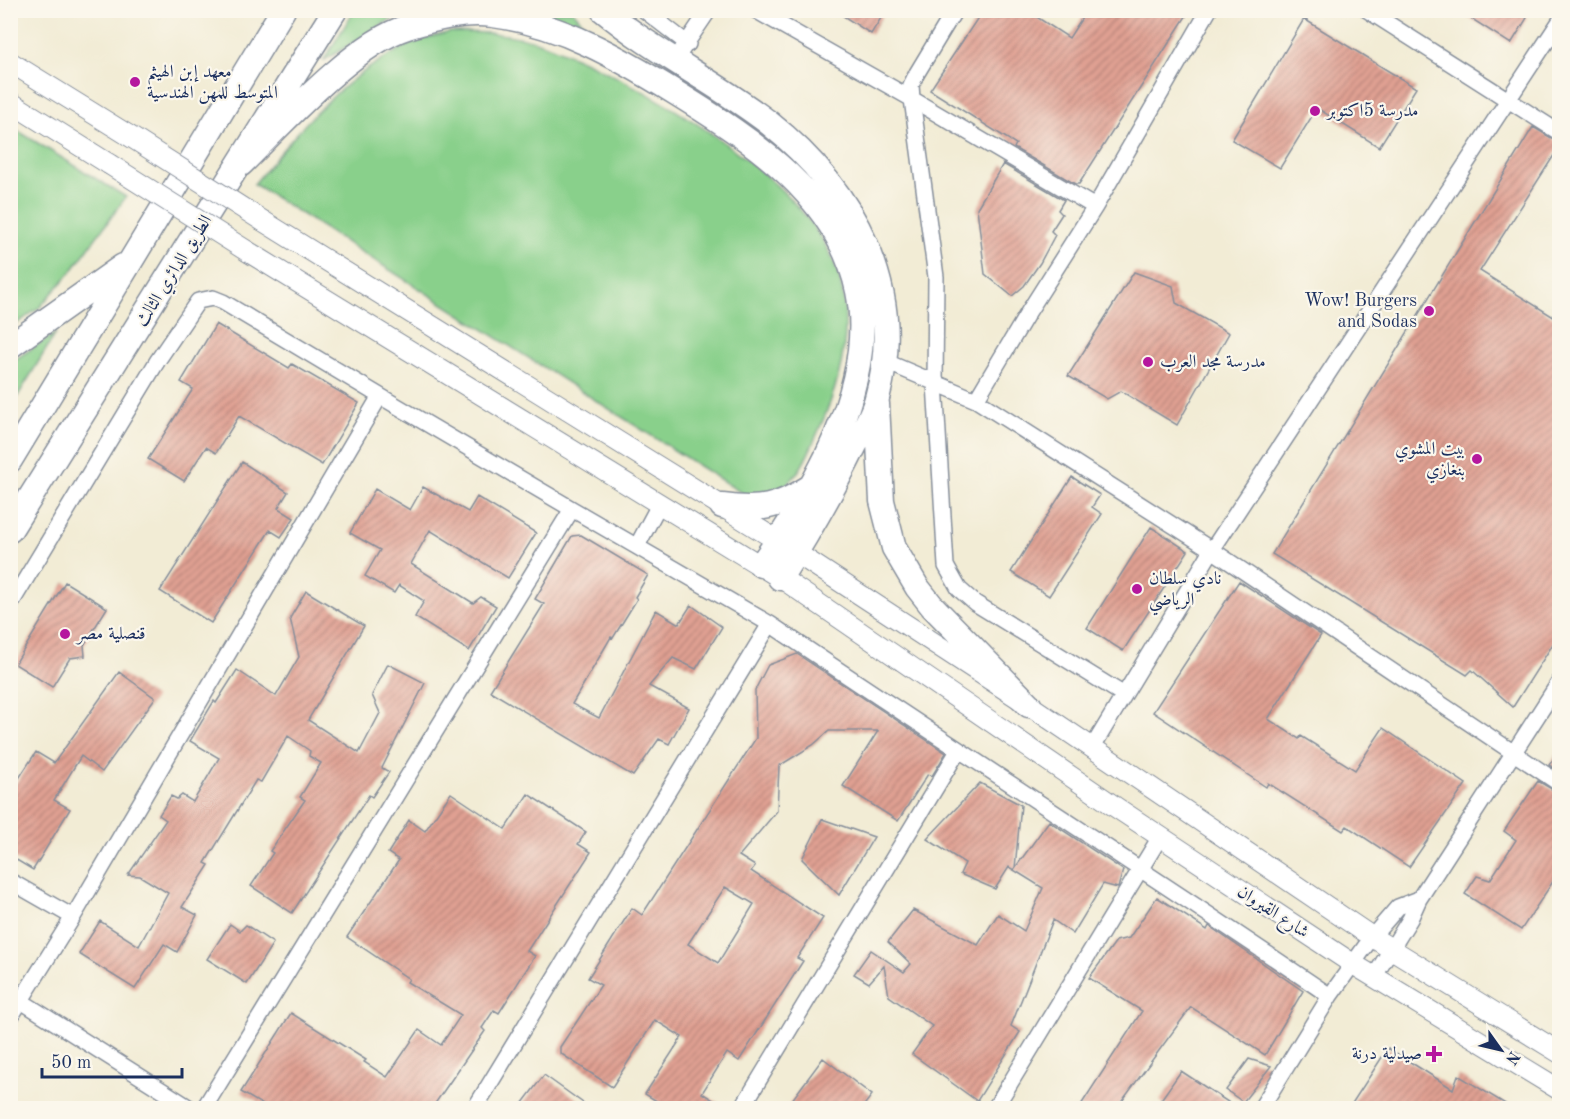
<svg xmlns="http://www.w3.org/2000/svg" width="1570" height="1119" font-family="'Old Standard TT',Amiri,serif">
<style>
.green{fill:#89d08b;stroke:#528074;stroke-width:1.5}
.building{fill:url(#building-hatch);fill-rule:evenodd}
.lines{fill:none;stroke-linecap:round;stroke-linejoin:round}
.minor-casing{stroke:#868e9a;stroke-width:18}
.secondary-casing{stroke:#868e9a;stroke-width:22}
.trunk-casing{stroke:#868e9a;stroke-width:27}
.minor{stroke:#fff;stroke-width:15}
.secondary{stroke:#fff;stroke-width:20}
.trunk{stroke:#fff;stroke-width:24}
.secondary-bridge-casing{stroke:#868e9a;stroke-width:22;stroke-linecap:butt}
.secondary-bridge{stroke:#fff;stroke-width:20}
.poi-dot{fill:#b5179e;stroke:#fbf7ec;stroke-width:2}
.labels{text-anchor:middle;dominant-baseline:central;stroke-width:4.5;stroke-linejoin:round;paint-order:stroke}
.poi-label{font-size:18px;fill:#1b2f5e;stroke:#fbf7ec;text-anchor:start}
.street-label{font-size:18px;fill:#1b2f5e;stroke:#fbf7ec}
</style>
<defs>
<pattern id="building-hatch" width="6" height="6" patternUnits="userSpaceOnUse" patternTransform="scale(1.5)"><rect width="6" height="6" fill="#e0a092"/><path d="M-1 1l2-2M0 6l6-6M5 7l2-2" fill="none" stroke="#b5837a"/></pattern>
</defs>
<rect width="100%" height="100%" fill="#fbf7ec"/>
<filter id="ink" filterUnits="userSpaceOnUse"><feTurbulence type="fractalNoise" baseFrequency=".0167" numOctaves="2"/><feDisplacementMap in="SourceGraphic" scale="12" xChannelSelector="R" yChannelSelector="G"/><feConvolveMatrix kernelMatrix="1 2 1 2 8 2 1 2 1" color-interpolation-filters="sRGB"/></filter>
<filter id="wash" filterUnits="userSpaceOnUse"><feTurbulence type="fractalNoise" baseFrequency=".008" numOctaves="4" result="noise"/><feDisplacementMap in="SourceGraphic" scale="24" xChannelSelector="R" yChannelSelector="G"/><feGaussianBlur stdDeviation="1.35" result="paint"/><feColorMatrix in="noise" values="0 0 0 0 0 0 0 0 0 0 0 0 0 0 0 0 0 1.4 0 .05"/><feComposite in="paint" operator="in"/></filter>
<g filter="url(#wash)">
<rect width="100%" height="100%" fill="#f2ecd5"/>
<path class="green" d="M354,11H422L395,17L323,61Z
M525,11H573L584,24Z
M450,32C481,32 515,33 544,44C633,78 800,172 835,265C856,321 842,380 818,432C801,470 793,494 748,497L254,184C300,128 343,75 411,44C423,38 437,36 450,32Z
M10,126L126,197L71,272L40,307L11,328Z
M56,333L11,407V362Z"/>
<g id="blocks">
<path class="building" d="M834,10H886L871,34Z
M983,10H1026L1069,38L1087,10H1190L1079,184H1075L1014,148L1016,144L930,90Z
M1458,10H1518L1527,18L1511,44Z
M1304,19L1416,88L1379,147L1317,108L1280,168L1232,140Z
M1533,127L1560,143V146L1480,271L1560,321V633L1513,707L1472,670L1467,675L1272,554Z
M1003,164L1064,200L1058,210L1062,214L1051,231L1055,235L1040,263L1024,286L1012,296L985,274L977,208Z
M1134,272L1173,286L1176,303L1229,333L1177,425L1121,391L1107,399L1068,376Z
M216,324L289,368L292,364L359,403L322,465L239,416L216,453L206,447L184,481L148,459L193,389L181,382Z
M242,462L288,492L278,508L294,518L281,537L270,530L211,623L160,591Z
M1072,477L1100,495L1092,507L1102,514L1049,596L1011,572Z
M423,487L468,512L477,497L536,533L508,578L430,530L411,564L473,603L481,597L496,606L469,651L415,617L424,601L399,585L394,593L365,576L380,550L350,533L375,489L410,510Z
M1151,527L1188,551L1123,651L1087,628Z
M581,535L648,575L635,597L637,599L613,638L611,637L572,704L599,718L656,610L679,624L691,605L722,627L696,669L673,658L649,686L689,708L669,744L659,739L633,776L490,691L544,604L535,599L572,536Z
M1239,581L1321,635L1268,719L1299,739L1301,736L1355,770L1383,728L1466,784L1409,867L1347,826L1343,831L1268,783L1266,787L1153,712Z
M65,582L107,608L84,645L85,656L70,658L52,687L15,664Z
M306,591L364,626L308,720L359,753L380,713L372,695L388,664L425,683L382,768L389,772L372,797L369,795L292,913L251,886L273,853L270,851L305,800L300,797L321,763L309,756L310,751L288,736L261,782L256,780L205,863L209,865L182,907L197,915L177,952L164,944L135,989L79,954L100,921L139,946L168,893L140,876L128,875L166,820L159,815L171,796L177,799L182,795L193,802L219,758L190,741L214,701L216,703L237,670L276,696L299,657L290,618Z
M797,654L946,753L932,776L928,774L898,821L843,786L878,731H829L813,745L779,766L777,811L739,856L755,866L751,871L823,918L797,958L803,961L739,1061L727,1053L702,1093L726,1108H668L645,1094L682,1037L655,1020L612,1087L560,1053V1047L601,985L588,978L632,908L642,915L756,738L755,690L768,665ZM725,887L754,904L718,963L688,944Z
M119,672L155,698L102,772L81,756L54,800L70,809L33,870L10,856V792L36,752L54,763Z
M1560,750V772L1549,765Z
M1538,781L1560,794V871L1521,930L1465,894L1477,876L1490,880L1516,840L1504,831Z
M980,783L1021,805L1015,868L1049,821L1123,870L1118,888L1103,884L1073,934L1053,920L1011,1026L1020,1032L977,1101L912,1054L932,1026L889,996L884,966L869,983L854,974L871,950L904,972L911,964L888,942L913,910L978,945L998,914L1024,931L1043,888L1009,867L995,889L960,874L965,863L927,839Z
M451,793L505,829L528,794L586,832L578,844L591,852L527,951L535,956L499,1013L494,1010L482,1028L485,1031L432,1108H268L241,1092L291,1013L366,1060L364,1062L387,1077L419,1030L441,1045L461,1015L407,982L409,979L347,937L399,860L388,853L409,820L425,831Z
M822,819L874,837L839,895L802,859Z
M1157,897L1207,930L1209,926L1303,991L1265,1055L1191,1007L1117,1108H1079L1142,1011L1089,978L1116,941L1129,938Z
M230,924L240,931L246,925L273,943L247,984L207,959Z
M1388,1048L1453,1089L1458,1075L1512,1108H1349Z
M823,1058L872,1095L862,1108H786Z
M1249,1059L1271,1066L1243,1102L1226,1090Z
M1181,1071L1237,1108H1171L1160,1101Z
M544,1075L590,1108H519Z"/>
</g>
</g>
<g filter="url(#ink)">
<use href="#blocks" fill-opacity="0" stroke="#868e9a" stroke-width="1.5"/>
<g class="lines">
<defs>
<path id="minor" d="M644,10L688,44
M755,10L912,99L936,277L935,383L946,566L959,589L975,603L1124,695
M955,10L917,73L911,85L912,99L1095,207
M1367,10L1560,133
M675,60L709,10
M884,361L976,400L1212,550L1560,784
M976,400L1029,311L1095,207L1209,10
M637,546L660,503
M10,605L158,360L198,301L213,298L223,302L380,396
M1092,748L1212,550L1560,21
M10,881L73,917
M1374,977L1410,919L1419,899L1560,681
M10,994L190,1108
M10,1018L73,917L380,396L572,509
M204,1108L572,509L770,624
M475,1108L770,624C956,750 1145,870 1330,996
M742,1108L958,751
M995,1108L1160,837
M1261,1108L1330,996L1372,937L1398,907L1419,899"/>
<path id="secondary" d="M10,62L128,135
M10,102L109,164
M263,221L778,541L1029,705L1372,937L1560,1053
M247,251L787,582L1117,808L1353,964L1560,1090"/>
<path id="trunk" d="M603,10C655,53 716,82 769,123C852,189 908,289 877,398C873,415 862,432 854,447C832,492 807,535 780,578
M241,164C282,124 353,44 407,27C434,19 465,11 493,15C561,24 618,57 676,93C752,140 838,196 858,291C877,385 813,492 761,565
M10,346L123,266
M877,404L882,501L894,548L917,587L932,606L1029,705
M10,460L283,10
M722,506C760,511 777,508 810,487
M10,530L335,10"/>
</defs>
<use href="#minor" class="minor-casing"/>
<use href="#secondary" class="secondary-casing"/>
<use href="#trunk" class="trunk-casing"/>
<use href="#minor" class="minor"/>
<use href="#secondary" class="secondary"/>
<use href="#trunk" class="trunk"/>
<defs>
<path id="secondary-bridge" d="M128,135L263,221
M109,164L247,251"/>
</defs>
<use href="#secondary-bridge" class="secondary-bridge-casing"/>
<use href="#secondary-bridge" class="secondary-bridge"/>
</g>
</g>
<g class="poi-dot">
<circle cx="135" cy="82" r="6"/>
<circle cx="1315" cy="111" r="6"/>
<circle cx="1429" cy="311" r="6"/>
<circle cx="1148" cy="362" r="6"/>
<circle cx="1477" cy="459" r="6"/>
<circle cx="1137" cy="589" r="6"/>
<circle cx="65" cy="634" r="6"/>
<path d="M1431 1045h6v6h6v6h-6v6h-6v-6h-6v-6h6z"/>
</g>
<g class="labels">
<g class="poi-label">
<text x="147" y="72">معهد إبن الهيثم<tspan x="147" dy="21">المتوسط للمهن الهندسية</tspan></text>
<text x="1327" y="111">مدرسة 5اكتوبر</text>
<text x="1417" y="301" text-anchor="end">Wow! Burgers<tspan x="1417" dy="21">and Sodas</tspan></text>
<text x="1160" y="362">مدرسة مجد العرب</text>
<text x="1465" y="449" text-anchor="end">بيت المشوي<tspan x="1465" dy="21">بنغازي</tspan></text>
<text x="1149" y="579">نادي سلطان<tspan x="1149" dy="21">الرياضي</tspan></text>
<text x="77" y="634">قنصلية مصر</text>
<text x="1422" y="1054" text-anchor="end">صيدلية درنة</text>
</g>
<g class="street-label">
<text transform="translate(174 271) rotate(-58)">الطريق الدائري الثالث</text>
<text transform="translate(1273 912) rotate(33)">شارع القيروان</text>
</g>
</g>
<rect width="1570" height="1119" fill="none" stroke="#fbf7ec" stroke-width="36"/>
<g transform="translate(1501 1050) rotate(124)" stroke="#fbf7ec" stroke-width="4.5" paint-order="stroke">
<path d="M0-4.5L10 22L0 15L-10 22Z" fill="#1b2f5e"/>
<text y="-9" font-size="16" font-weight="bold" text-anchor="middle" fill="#1b2f5e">N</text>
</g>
<path d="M42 1068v9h140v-9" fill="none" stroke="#1b2f5e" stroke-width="3"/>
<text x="51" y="1068" font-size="18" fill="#1b2f5e" stroke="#fbf7ec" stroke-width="4.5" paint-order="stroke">50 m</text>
</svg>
